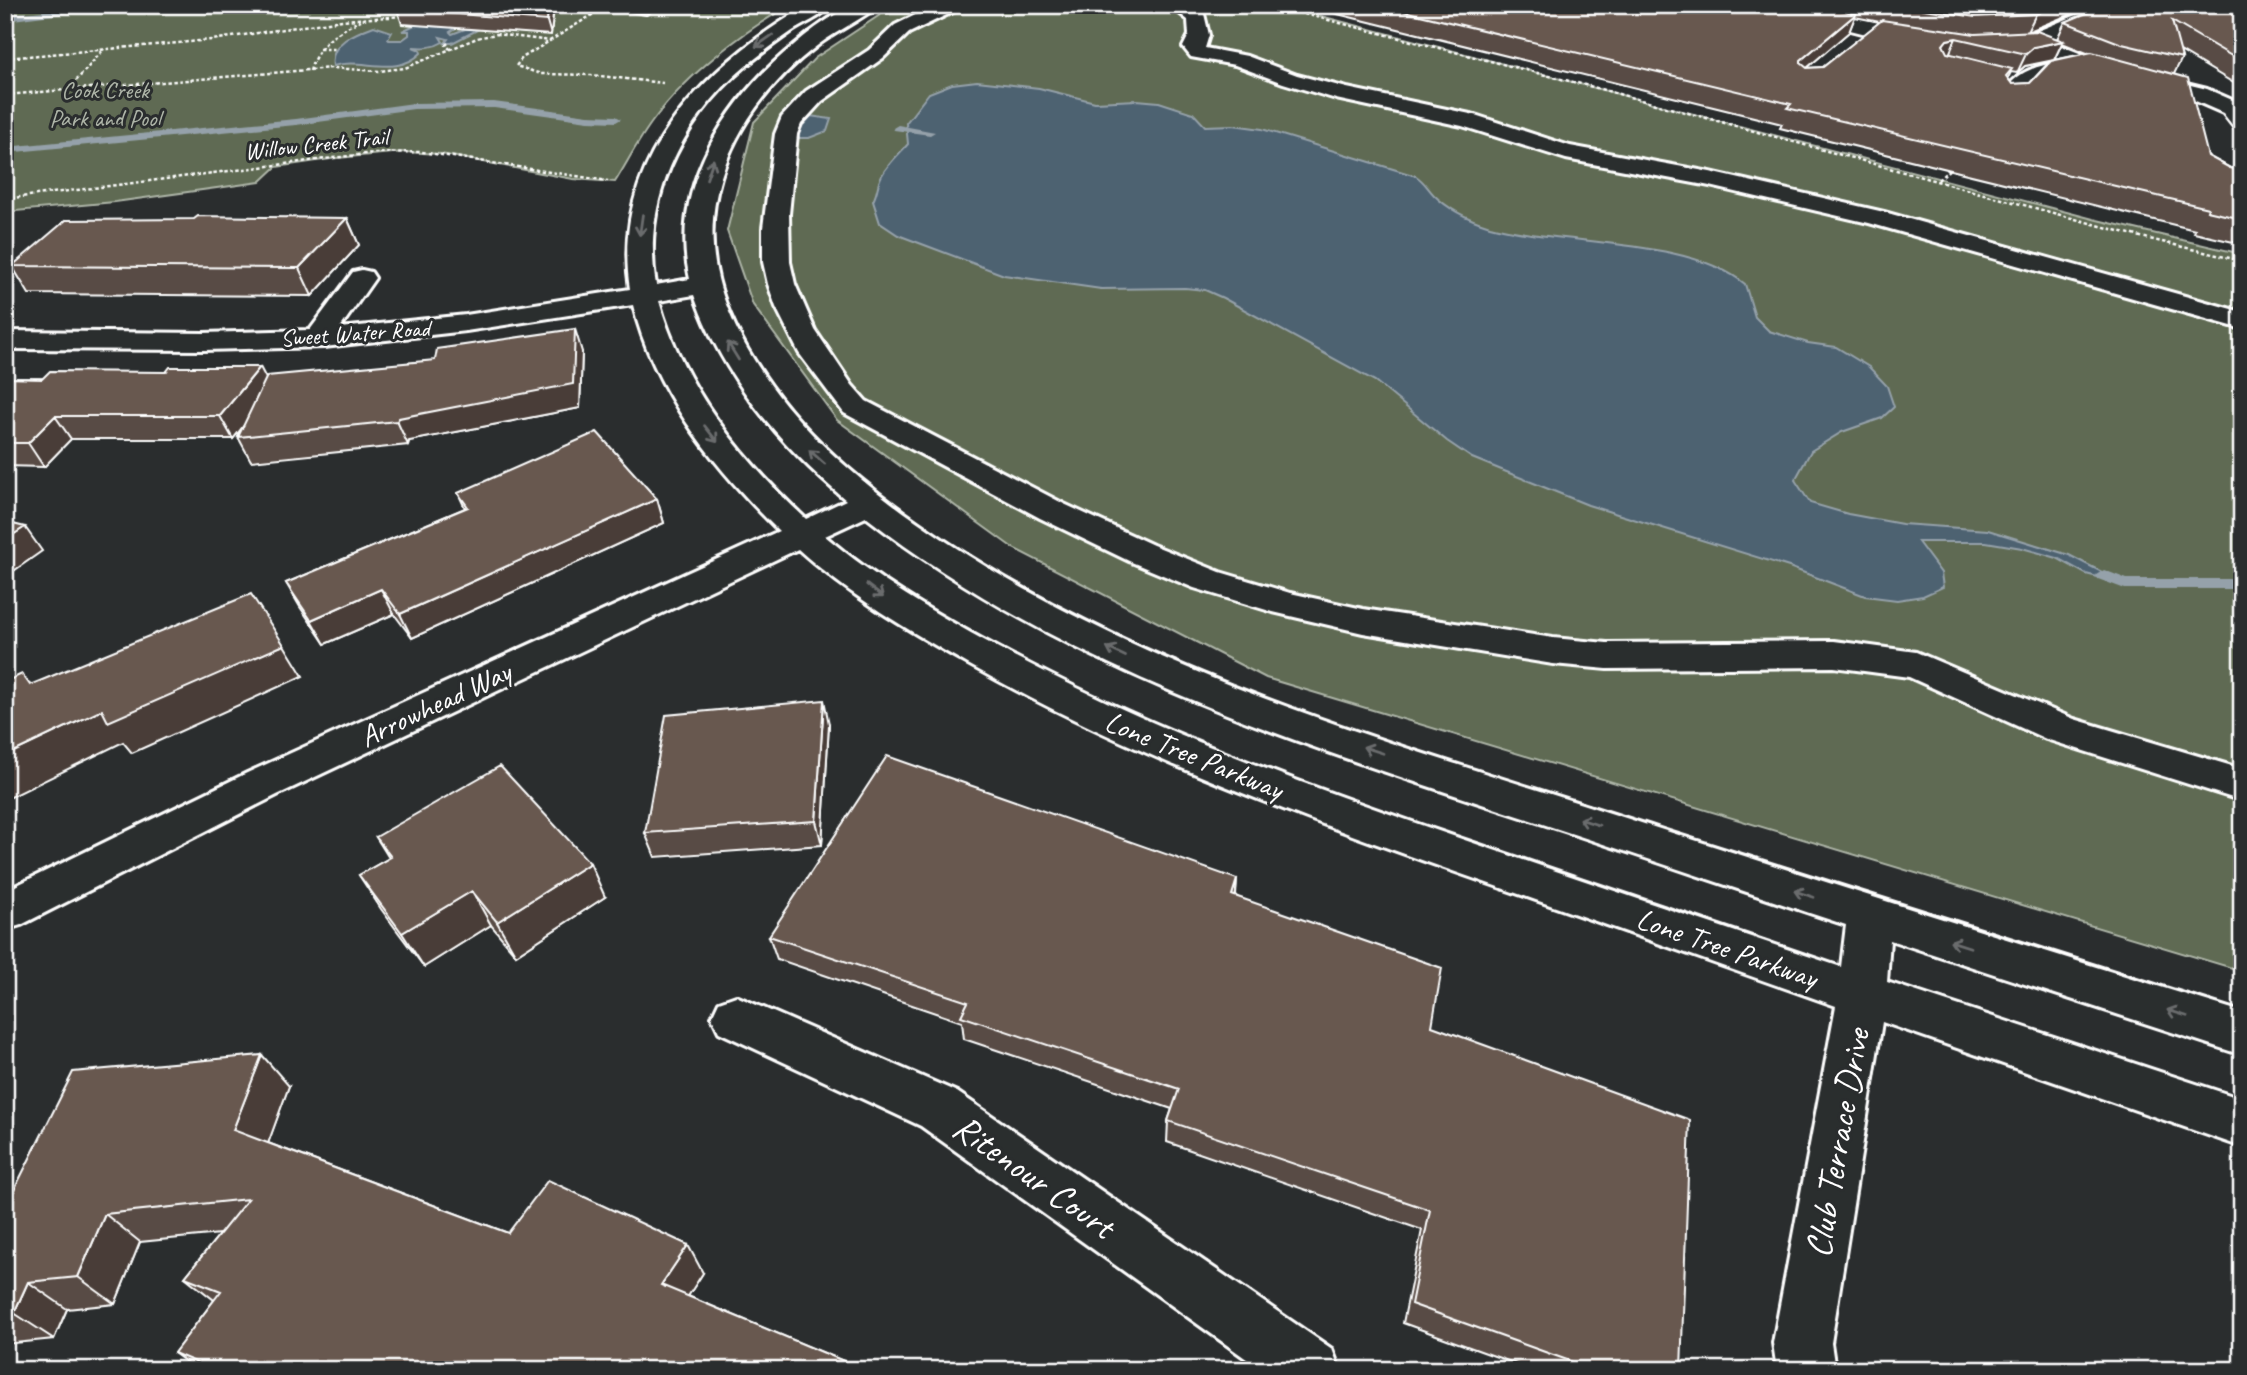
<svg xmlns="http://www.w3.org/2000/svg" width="2247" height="1375" font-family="Caveat,sans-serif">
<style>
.green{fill:#5e6b52;stroke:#aeb5a8;stroke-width:2}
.water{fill:#4e6271;stroke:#95a1aa;stroke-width:2}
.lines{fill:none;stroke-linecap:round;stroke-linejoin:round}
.stream{fill:#95a1aa;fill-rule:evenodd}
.minor-casing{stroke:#fff;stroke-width:6}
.path{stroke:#fff;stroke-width:2.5;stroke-dasharray:3.5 2.5;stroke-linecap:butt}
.minor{fill:#2a2d2e;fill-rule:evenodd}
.wall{fill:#594c45;stroke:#fff;stroke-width:2;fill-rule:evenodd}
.shaded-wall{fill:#493e38;stroke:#fff;stroke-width:2}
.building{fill:#685850;stroke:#fff;stroke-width:2}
.oneway{stroke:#6a6c6d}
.labels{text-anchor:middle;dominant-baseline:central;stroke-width:6;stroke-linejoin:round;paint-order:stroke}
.far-park-label{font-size:24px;fill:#aeb5a8;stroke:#2a2d2e}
.far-street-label{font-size:24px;fill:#fff;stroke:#2a2d2e}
.street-label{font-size:30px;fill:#fff;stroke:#2a2d2e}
.near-street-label{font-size:37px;fill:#fff;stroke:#2a2d2e}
</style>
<rect width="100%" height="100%" fill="#2a2d2e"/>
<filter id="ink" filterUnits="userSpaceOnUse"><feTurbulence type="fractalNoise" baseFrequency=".0143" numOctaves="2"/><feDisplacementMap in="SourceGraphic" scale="14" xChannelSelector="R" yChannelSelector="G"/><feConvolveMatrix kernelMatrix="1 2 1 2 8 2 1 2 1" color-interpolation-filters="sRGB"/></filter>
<g filter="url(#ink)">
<path class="green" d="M5,5H791C744,30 687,75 655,118C640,137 628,161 615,182L573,179L441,154L404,152L337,158L276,167L260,182L115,202L5,212Z
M895,5H1279L2097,220L2242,254V971L1266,678L1013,548L837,420L753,305L727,231L754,122L815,58Z"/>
<path class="water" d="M421,22L456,23V28L450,32L452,34L465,29H479L452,43H445L448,39L440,37L443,42C433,48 424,48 413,47L420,50L421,53C396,78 362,57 333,66C329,43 355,33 374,26L392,32L388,39L389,40H402L409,35V31H402Z
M977,81L1039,88L1095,102L1137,100L1159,102L1193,113L1205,126L1233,125L1262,129L1416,176C1425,182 1427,188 1434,195C1449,210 1471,220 1490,226C1560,245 1691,238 1745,284L1755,317L1769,331L1808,343L1836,347L1869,367L1887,386L1894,407L1882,418L1842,432L1811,451L1795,480L1810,503L1848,514L1902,524L1988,530L2069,555L2125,584L2086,574L2057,558L2022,548L1986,542H1918L1941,573L1943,587L1923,596L1897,600L1865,596L1789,567L1588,505L1472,458L1447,441L1375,381L1223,298L1205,290L1185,288L1101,289L1004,275L898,235L880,223L873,201C878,192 877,184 882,175C888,164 899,154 908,144L906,123L929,93L952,84Z
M810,116L831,119L827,131L809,138H793L799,119Z"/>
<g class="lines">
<path class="stream" d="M100,5H130L5,21V15Z
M494,102L588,115L616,116L621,119L616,122L588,121L494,108L414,109L296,125L5,153V147L296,119L414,103Z
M898,125L935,132L930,135L894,130L893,128Z
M2104,570L2127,579H2242V589H2125L2098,579L2096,575Z"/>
<defs>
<path id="minor" d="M622,5H654L655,7L646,13L624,9Z
M808,5H831C822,17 804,23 791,32C781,39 771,46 761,54C689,107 640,194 656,285L690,279C668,189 727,99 794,45C808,33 840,8 858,5C865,4 872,5 879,5C861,20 838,30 818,45C774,78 737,124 721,177C699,250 722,313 763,374C810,444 878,496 947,542C1164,685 1419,750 1663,830C1856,892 2049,953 2242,1012V1055L1890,940L1887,982L2242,1099V1147L1882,1022L1831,1343L1835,1370H1777L1773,1343L1836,1006C1707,961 1577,914 1447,869C1283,811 1120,750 968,664C908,630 850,596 798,549L277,795L21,925L5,930V891L247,773L779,531C716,469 654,393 633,305L466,331L324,347L204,350L5,349V331L204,333L310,330L353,272L362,270L371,272L375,278L340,328L466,315L630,289C610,159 705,66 808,5ZM694,295C722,376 781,446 846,500L806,519C741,458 683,388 659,301ZM866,517C1052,662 1278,737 1500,810C1615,847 1730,887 1846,925L1841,967C1702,921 1563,874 1424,826C1276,775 1131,720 993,645C934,613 877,580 825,536Z
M936,5H961L959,9L909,33L883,58L822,101L801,124L797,134L789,214L790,262L795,284L815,330L852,385L866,401L1064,504L1153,545L1220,572L1290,593L1363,609L1553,638L1607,643L1834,641L1916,652L2074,719L2242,769V801L2046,739L1909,677L1834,667L1607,669L1553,664L1363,633L1273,612L1194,588L1129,561L1040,518L844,413L799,353L776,307L768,284L763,262V228L775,134L782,117L806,91L869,50L895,25Z
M1169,5H1191L1204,14L1209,35L1205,48L1247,56L1297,75L1347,88L1475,115L1570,146L1710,172L1884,212L2242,312V329L1869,223L1710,186L1566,159L1462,126L1336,99L1283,83L1235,65L1191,57L1183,47L1189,35L1188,20Z
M1765,5C1817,5 1870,23 1922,31L1929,33L1932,37L1929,41L1922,43L1870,35L1767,9Z
M2101,5H2127L2125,9L2049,41L2112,66L2207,89L2239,103L2242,107V129L2234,127L2223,113L2191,99L2083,69L2040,78L2019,101H2003L2000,96C2019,70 2033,67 2063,61L2029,47H1989L1986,43L1989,39L2028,35Z
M736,996L957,1092L1332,1349L1340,1370H1262L921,1126L719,1032L712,1017L719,1002Z"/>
</defs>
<use href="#minor" class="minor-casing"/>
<path class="path" d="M583,5L592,15L522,58L516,66L541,74L591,75L663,83
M1269,5L1593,87L2141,237L2242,261
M549,8L574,5
M1296,12L1309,5
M448,43L446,45L450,49
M319,49H335
M5,58L212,40L342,20L404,16
M310,71C317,44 337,32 361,20
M68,90L104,49
M5,95L332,68L379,71L405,68L477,38L496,34L550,41
M1938,180L1952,167
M5,199L373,153L422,152L608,181"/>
<use href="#minor" class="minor"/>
</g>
<path class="wall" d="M397,5H554L551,35L402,24L397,9Z
M1301,5H1688L1681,11H1693L1700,5H2093L2031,31L2057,39L2065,22L2242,5V88L2180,51L2182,58L2174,74L2208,156L2230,168L2242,171V244L2194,233L2195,230L1780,128L1782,124ZM1855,17L1880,22L1823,67L1807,68L1849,32ZM2062,43L2087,53L2054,60ZM2050,61L2030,83L2012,84L2008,78L2011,72L2017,73L2025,66Z
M347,218L359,245L312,296L29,294L12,266Z
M582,352L580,408L409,441L408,445L251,461L238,437L243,426L233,439H71L44,467L5,466V378L266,379Z
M458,493L657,499L664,523L412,638L394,614L325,644L300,607L286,583L465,508Z
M829,724L822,845L655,857L645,833Z
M376,837L605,897L516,955L491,925L424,967L381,909L359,875L389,858Z
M1237,879L1236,896L1432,1026L1681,1370H1533L1403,1323L1422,1230L1167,1142L1168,1121L1172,1109L964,1039L962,1022L777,959L769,936Z
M289,1086L268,1143L508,1233L703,1273L688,1296L865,1370H197L174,1353L214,1300L185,1277L220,1234L140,1242L115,1304L67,1309L54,1339L5,1344V1208Z"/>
<path class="shaded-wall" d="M548,5H554L551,35L547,21Z
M1672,5H1688L1667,22Z
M2057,5H2093L2027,32L2036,14Z
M1856,14L1849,32L1794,79L1801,60Z
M1956,38L1948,57L1943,45L1947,40Z
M2063,41L2054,60L2025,66L2017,73L2026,54L2034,47Z
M347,218L359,245L312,296L299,268Z
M575,329L582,352L580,408L409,441L408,445L397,421L399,418Z
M260,367L272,390L233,439L220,416Z
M55,416L71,439L44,467L28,443Z
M657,499L664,523L412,638L400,614Z
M25,527L42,551L5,577V540Z
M381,589L394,614L325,644L311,620Z
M284,645L303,676L132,753L123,742L5,800V756L102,710Z
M824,700L829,724L822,845L816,821Z
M590,863L605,897L516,955L497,922Z
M1237,879L1235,903L1232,895Z
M472,891L491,925L424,967L402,933Z
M262,1055L289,1086L262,1160L233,1130Z
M105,1214L140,1242L115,1304L78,1277Z
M688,1245L703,1273L678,1312L661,1285Z
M28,1282L67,1309L54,1339L14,1313Z"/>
<path class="building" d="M397,5H548L547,21L397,9Z
M1378,5H1673L1675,11H1693L1700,5H1822L1856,14L1801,60V63L1807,68L1823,67L1882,20L1975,34L2037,31L2063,41L2034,47L2026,54L1956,38L1947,40L1943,45L1947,53L2012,69L2006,76L2012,84L2030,83L2051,61L2092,52L2188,78L2208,156L2230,168L2242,171V219L2207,211L2208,208L1787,108L1791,104Z
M1899,5H2057L2036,14L1975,17Z
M2106,5H2242V62L2172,21L2182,58L2122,44L2065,22Z
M198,216L347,218L299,268L12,266L66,220L194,219Z
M575,329L573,384L399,418L397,421L238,437L267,376L435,360L437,349Z
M170,367H260L220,416H55L28,443H5V378L42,379L50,371L166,372Z
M597,432L657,499L400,614L381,589L311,620L286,583L468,507L458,493Z
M5,522L25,527L5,540Z
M251,594L284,645L108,722L102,710L5,756V682L22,674L30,685Z
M824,700L816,821L645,833L666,715Z
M887,756L1237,879L1232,895L1442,968L1432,1026L1690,1120L1681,1370H1595L1411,1304L1430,1210L1168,1121L1179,1089L961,1016L968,1002L769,936Z
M500,766L590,863L497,922L472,891L402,933L359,875L391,857L376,837Z
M262,1055L233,1130L508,1233L548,1180L688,1245L661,1285L865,1370H214L174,1353L221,1291L185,1277L248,1199L105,1214L78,1277L28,1282L14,1313L5,1314V1208L73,1072Z"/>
<defs><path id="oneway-shaft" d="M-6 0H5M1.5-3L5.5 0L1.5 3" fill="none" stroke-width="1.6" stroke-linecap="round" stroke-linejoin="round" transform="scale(1.75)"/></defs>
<g class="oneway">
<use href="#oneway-shaft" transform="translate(764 41) rotate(145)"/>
<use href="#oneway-shaft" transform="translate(710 169) rotate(-71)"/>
<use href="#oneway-shaft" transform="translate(641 225) rotate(98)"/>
<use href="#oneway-shaft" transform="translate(733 351) rotate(-122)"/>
<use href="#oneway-shaft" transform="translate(711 434) rotate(52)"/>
<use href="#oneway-shaft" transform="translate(817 457) rotate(-138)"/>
<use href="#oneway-shaft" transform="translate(875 591) rotate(38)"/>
<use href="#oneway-shaft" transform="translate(1116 652) rotate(-155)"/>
<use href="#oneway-shaft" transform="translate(1373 750) rotate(-162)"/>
<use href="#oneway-shaft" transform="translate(1589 822) rotate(-162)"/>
<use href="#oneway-shaft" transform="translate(1804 894) rotate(-162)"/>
<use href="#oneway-shaft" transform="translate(1960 944) rotate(-162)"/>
<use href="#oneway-shaft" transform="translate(2177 1013) rotate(-162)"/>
</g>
</g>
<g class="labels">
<g class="far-park-label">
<text x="105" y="90">Cook Creek<tspan x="105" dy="28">Park and Pool</tspan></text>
</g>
<g class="far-street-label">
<text transform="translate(316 144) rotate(-6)">Willow Creek Trail</text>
<text transform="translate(355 333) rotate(-4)">Sweet Water Road</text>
</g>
<g class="street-label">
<text transform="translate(435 704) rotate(-25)">Arrowhead Way</text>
<text transform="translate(1194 755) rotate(22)">Lone Tree Parkway</text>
<text transform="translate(1727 948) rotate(19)">Lone Tree Parkway</text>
</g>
<g class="near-street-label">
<text transform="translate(1837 1143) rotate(-80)">Club Terrace Drive</text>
<text transform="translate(1034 1176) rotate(35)">Ritenour Court</text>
</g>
</g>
<rect width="2247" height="1375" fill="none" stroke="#2a2d2e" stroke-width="28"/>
<rect x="14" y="14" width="2219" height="1347" fill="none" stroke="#fff" stroke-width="2.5" filter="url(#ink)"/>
</svg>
